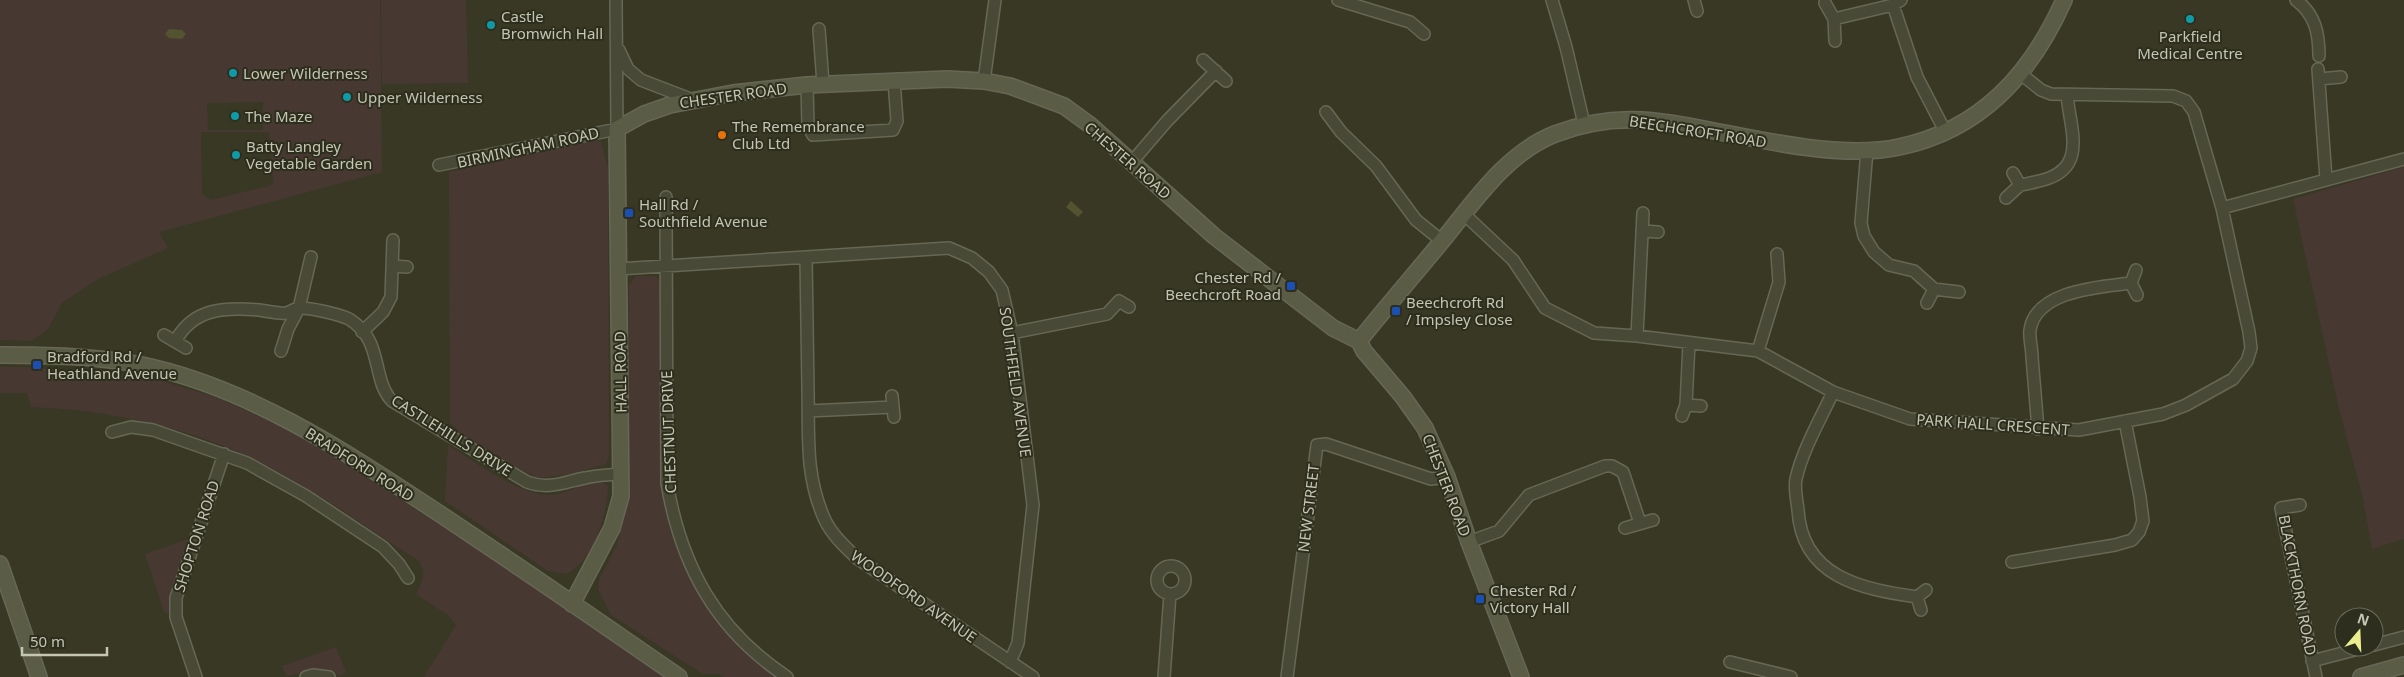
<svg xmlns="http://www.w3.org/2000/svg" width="2404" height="677" font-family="'Noto Sans',sans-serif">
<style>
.green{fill:#473932;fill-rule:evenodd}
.water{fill:#535330}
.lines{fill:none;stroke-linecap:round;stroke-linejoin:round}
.street-casing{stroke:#676756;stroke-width:14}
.secondary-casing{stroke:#676756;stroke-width:18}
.street{stroke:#494937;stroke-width:11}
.secondary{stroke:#5a5c46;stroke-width:15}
.culture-dot{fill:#0f9aa8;stroke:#2d2e1d;stroke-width:2}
.food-dot{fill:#e8710a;stroke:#2d2e1d;stroke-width:2}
.transit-dot{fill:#1a4fb4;stroke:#2d2e1d;stroke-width:2}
.labels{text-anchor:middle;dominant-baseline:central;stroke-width:4;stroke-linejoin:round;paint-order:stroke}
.poi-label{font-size:15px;fill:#c4c5b3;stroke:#2d2e1d;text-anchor:start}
.street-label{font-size:15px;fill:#c4c5b3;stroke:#2d2e1d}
</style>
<rect width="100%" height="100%" fill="#383824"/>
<path class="green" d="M0,0H380L382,172L159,232L168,248L98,279L62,303L48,329L32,341L0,340ZM263,102V130H208L207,103ZM201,132H269L273,185L210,200L202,194Z
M381,0H466L468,83L382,84Z
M593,139L601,142L608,168L609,455L606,464L571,474L537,478L472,443L450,423L449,172Z
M2404,167V539L2372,549L2362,494L2339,409L2293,199Z
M636,276H655L660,280L662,477L670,530L680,557L699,594L715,617L747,651L781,677H724L719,674H703L611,615L598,589L599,580L617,545L627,500L629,285Z
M0,367H26L152,378L212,396L268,420L313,443L536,587L669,677H424L456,625L449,616L416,594C422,581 427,574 419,561C367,528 316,490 261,463C190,427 110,410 31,407L27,393H0Z
M448,445C474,461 520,496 550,495C567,494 582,483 599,480L608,486C606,518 596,556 567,574L548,571L445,501Z
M197,536L176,617L164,612L145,554Z
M336,647L346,672L341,676L324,669L286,676L282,666Z"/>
<path class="water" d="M169,29L182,30L186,34L182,39L169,38L165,34Z
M1071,201L1083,212L1078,217L1066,207Z"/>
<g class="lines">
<defs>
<path id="street" d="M1338,0L1410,22L1424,34
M1552,0L1566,47L1584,124
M1694,0L1697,11
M2296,0C2315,14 2319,33 2319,56
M1825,3L1834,19L1835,41
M1893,5L1917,77L1946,133
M1834,19L1893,5L1901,0
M819,29L823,84
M619,50L628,69L641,80L693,100
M1203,60L1226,81
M2318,69L2326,179
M2319,79L2341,77
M984,81L995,0
M807,85L808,126L813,135L893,130L897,121L894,81
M1326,112L1341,132L1376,166L1416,220L1442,241
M1867,150L1861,223L1864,236L1874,252L1889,265L1914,271L1934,289L1959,292
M1131,163L1167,121L1216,71
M439,165L617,129L616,0
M2020,185C2028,184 2035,182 2043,180C2088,168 2070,129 2067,95
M666,197L667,483C681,566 716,630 787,677
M2006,198L2020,185L2013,173
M2222,208L2404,159
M1464,214L1513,260L1545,308L1594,333L1637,336L1758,351L1833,392L1910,419L2079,430L2163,414L2186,405L2233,379L2247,361L2251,348L2249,332L2222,208L2194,112L2186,101L2173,96L2051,94L2041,90L2021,74
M1642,231L1658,232
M806,257C807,301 807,346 808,390C809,436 805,474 824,518C831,534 845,547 858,559L1033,677
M392,266L407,267
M618,269L949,248L972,258L989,272L1002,290L1012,333L1033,505L1018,643L1010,662
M2136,270L2131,283L2137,295
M1927,303L1934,289
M362,332L383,312L391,297L393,240
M1012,333L1107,314L1119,301L1129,307
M164,335L186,348
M1637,336L1643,213
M176,340C194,308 225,307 259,310C267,311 278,314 286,313C291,312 295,308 300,308C311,308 339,314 349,319C384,340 371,379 392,401L527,482C549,490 564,482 585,478C597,475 609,475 621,474
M281,351L288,329L299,308L311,257
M1758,351L1779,282L1777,254
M1833,392C1821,418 1802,451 1796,479C1794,488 1797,500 1798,510C1802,577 1861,589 1917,597L1926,590
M892,396L894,417
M1686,405L1701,406
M808,411L893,407
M1682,416L1686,405L1689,343
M2038,429C2036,405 2034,381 2032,357C2032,348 2029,338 2030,330C2036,290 2100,287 2131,283
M112,432L131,427L153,430L247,463L306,496L383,547L399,564L408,578
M2300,505L2281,508L2316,677
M1625,528L1653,520
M1469,542L1499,531L1529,495L1605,466H1612L1623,472L1640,523
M2012,562L2115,545L2132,540L2139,532L2143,521L2140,497L2125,421
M1157 580a14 14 0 1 1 28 0a14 14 0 1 1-28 0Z
M1917,597L1921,610
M2374,645L2404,637
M2312,661L2366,647
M1730,662L1791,677
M196,677L176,617V598L224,454
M306,677L313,675L329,677
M1164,677L1170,594
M1287,677L1317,445L1326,444L1431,479L1447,477"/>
<path id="secondary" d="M1359,341C1386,307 1415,274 1442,241C1474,202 1506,153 1555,134C1620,109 1665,122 1730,134C1780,144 1849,158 1899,147C1981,130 2031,74 2064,0
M0,355C47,355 96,356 142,365C247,387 343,450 431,508C514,563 597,620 679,677
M0,564L39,677
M572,604L612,528L621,496L617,129L644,114L670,105L733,93L807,85L947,79L984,81L1010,86L1064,106L1090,125L1214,236L1333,328L1359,341L1364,351L1403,397L1425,428L1447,477L1469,542L1521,677
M2361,677L2404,665"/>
</defs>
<use href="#street" class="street-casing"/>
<use href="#secondary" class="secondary-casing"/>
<use href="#street" class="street"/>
<use href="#secondary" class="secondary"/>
</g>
<g class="culture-dot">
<circle cx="2190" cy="19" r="5"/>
<circle cx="491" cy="25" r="5"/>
<circle cx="233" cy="73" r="5"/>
<circle cx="347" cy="97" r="5"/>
<circle cx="235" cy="116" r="5"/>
<circle cx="236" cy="155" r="5"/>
</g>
<circle class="food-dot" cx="722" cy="135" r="5"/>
<g class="transit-dot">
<rect x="624" y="208" width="10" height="10" rx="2.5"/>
<rect x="1286" y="281" width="10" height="10" rx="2.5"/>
<rect x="1391" y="306" width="10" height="10" rx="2.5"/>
<rect x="32" y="360" width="10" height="10" rx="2.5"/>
<rect x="1475" y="594" width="10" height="10" rx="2.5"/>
</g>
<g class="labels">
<g class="poi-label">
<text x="501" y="16">Castle<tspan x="501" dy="17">Bromwich Hall</tspan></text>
<text x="2190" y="36" text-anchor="middle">Parkfield<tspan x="2190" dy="17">Medical Centre</tspan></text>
<text x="243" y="73">Lower Wilderness</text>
<text x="357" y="97">Upper Wilderness</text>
<text x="245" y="116">The Maze</text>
<text x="732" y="126">The Remembrance<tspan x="732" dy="17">Club Ltd</tspan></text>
<text x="246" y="146">Batty Langley<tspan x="246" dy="17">Vegetable Garden</tspan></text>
<text x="639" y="204">Hall Rd /<tspan x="639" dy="17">Southfield Avenue</tspan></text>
<text x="1281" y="277" text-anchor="end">Chester Rd /<tspan x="1281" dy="17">Beechcroft Road</tspan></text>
<text x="1406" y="302">Beechcroft Rd<tspan x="1406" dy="17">/ Impsley Close</tspan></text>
<text x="47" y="356">Bradford Rd /<tspan x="47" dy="17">Heathland Avenue</tspan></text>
<text x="1490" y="590">Chester Rd /<tspan x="1490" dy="17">Victory Hall</tspan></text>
</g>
<g class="street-label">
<text transform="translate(733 95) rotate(-8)">CHESTER ROAD</text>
<text transform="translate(1698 131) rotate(9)">BEECHCROFT ROAD</text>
<text transform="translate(528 147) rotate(-12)">BIRMINGHAM ROAD</text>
<text transform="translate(1128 160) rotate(41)">CHESTER ROAD</text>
<text transform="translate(620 372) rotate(-91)">HALL ROAD</text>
<text transform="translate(1016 382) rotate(82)">SOUTHFIELD AVENUE</text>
<text transform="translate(1993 424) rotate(4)">PARK HALL CRESCENT</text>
<text transform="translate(668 432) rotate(-92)">CHESTNUT DRIVE</text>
<text transform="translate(452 435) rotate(32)">CASTLEHILLS DRIVE</text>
<text transform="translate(360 464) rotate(32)">BRADFORD ROAD</text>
<text transform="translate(1447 485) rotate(69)">CHESTER ROAD</text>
<text transform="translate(1308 508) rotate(-83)">NEW STREET</text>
<text transform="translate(196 536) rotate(-72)">SHOPTON ROAD</text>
<text transform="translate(2298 585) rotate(79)">BLACKTHORN ROAD</text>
<text transform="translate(914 596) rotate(35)">WOODFORD AVENUE</text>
</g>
</g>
<g transform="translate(2359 632) rotate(19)"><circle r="24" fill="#2d2e1d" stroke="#696a59"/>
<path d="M0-4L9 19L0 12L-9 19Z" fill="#eaee8e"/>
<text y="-8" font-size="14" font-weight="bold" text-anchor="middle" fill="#c4c5b3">N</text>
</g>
<path d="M22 647v8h85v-8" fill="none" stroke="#c4c5b3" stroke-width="2.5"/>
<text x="30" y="647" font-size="15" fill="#c4c5b3" stroke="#2d2e1d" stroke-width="4" paint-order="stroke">50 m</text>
</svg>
